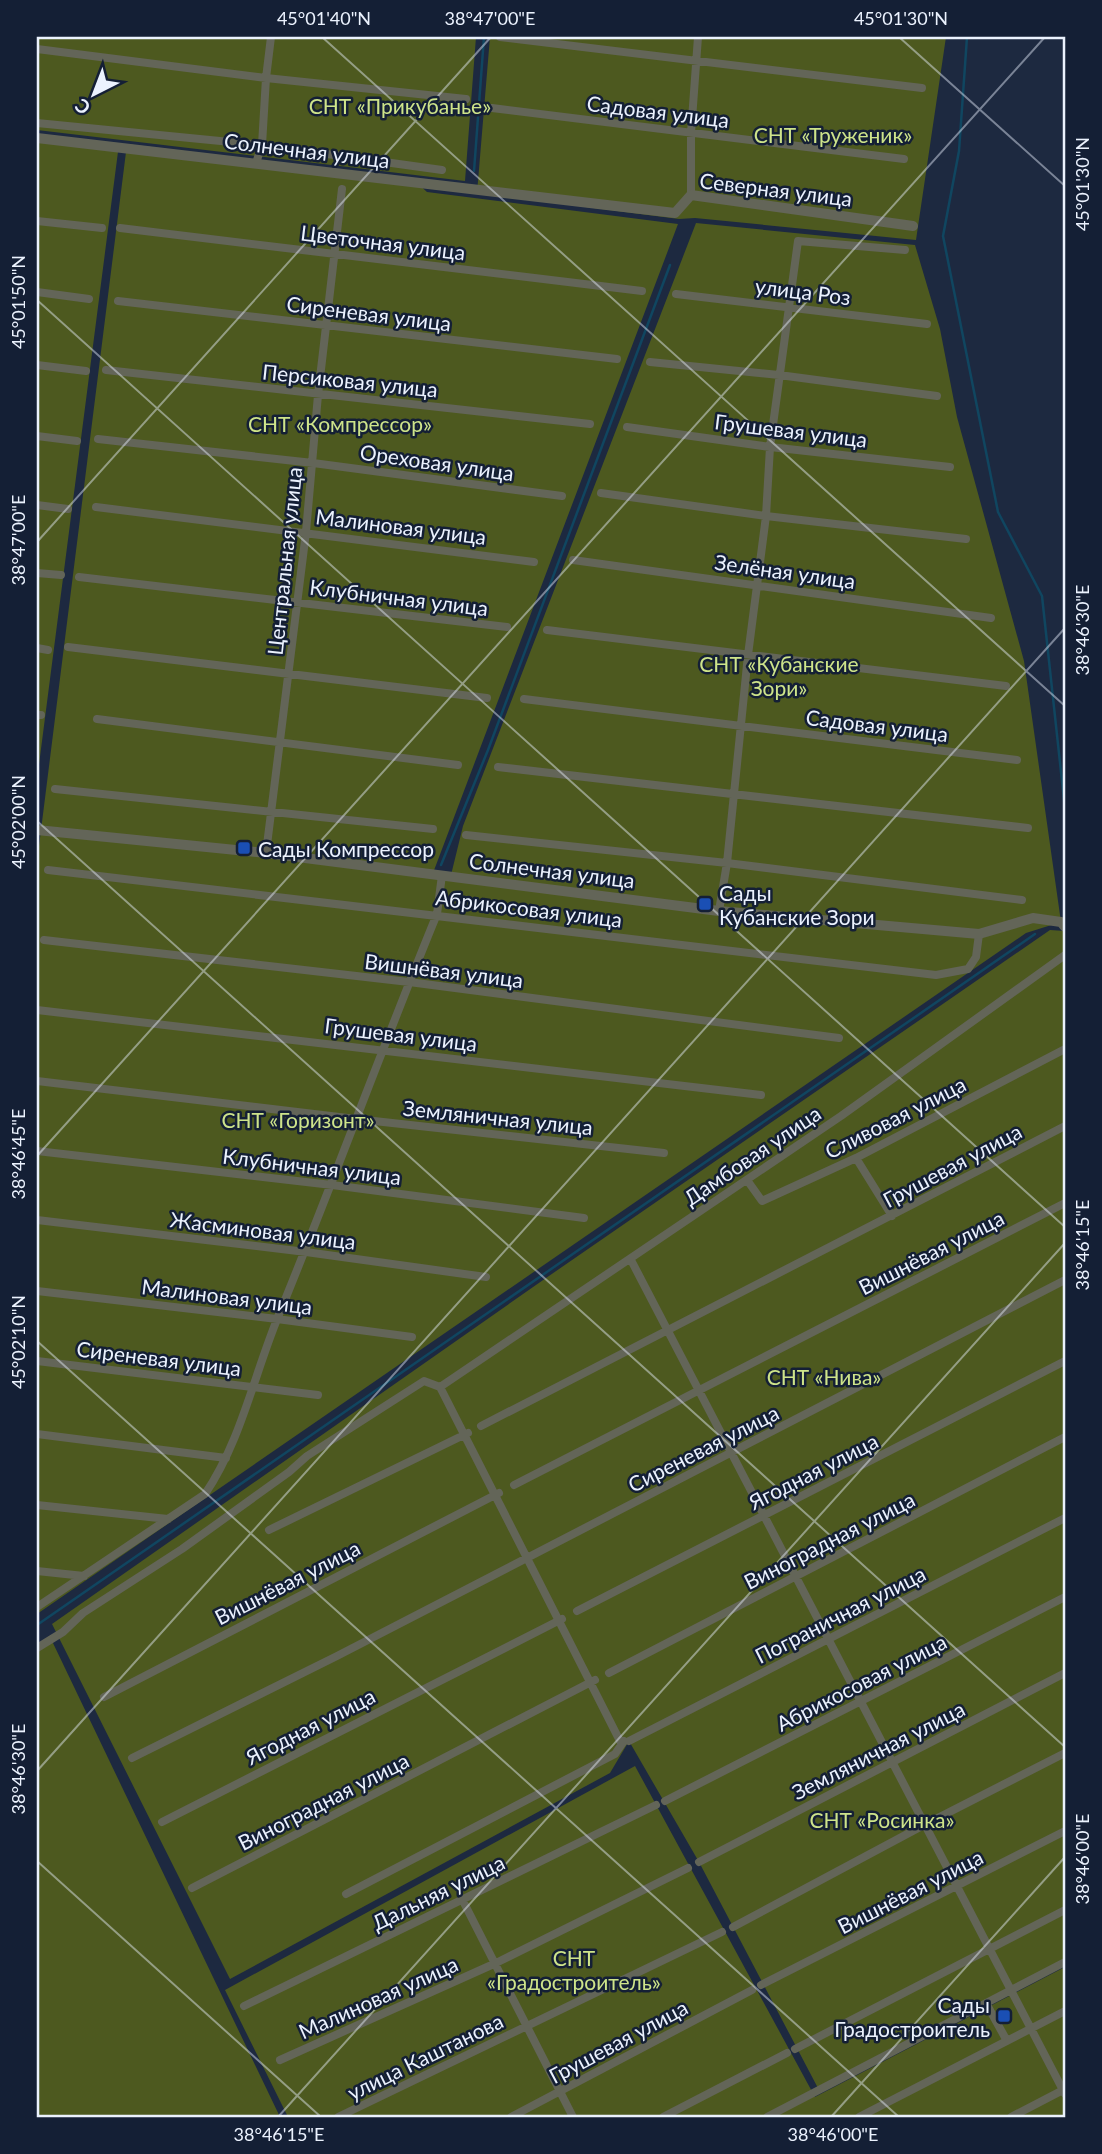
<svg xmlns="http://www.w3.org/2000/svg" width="1102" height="2154" font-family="Lato,sans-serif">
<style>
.green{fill:#4d591f}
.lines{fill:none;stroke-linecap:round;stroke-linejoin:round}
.stream{stroke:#104660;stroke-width:2.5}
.minor{stroke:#636558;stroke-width:8}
.tertiary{stroke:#636558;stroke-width:10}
.ticks{fill:none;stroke:#ebf2fe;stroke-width:2;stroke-opacity:0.45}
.transit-dot{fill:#1a4fb4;stroke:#141f35;stroke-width:2.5}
.labels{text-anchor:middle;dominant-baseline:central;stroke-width:5;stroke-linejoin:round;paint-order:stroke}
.park-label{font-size:21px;fill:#cee48a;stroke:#141f35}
.street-label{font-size:21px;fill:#ebf2fe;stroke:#141f35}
.poi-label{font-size:21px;fill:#ebf2fe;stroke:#141f35;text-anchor:start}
.neatline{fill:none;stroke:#ebf2fe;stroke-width:2.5}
.ticks-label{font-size:18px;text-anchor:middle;fill:#ebf2fe}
</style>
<rect width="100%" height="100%" fill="#1d2940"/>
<path class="green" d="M37,37H476L465,181L37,130Z
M490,37H946L916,240L695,218L679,219L477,193Z
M37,135L119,144L37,780Z
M127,144L413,179L427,192L678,224L433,873L451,875L463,826L696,223L915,245L940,329L957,417L1024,661L1061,922L1026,933L37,1614V862Z
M1050,930L1065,931V1962L819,2090L699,1862L629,1741L610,1773L230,1979L52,1624L546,1278Z
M52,1641L280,2117H37V1652Z
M635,1766L815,2097L1065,1967V2117H288L225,1990Z"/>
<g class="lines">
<path class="stream" d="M967,37L959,151L943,236L998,512L1042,596L1065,809
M474,171L484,37
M441,865L488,750L670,265
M37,1625L1035,934"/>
<path class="minor" d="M500,37L922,88
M37,49L266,78L466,99
M492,108L904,159
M37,123L262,145L442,170
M256,163L262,145L266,78L271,37
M691,195V133L698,37
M37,221L102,228
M120,228L642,291
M37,292L89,299
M676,294L927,324
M118,301L617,359
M650,362L779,375L937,396
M37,365L86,371
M106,370L590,424
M627,427L770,447L950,467
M37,436L77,441
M98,439L313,463L562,496
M601,493L766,516L966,539
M37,505L68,509
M96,507L534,562
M573,560L991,618
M37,573L61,575
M79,577L507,627
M547,630L1006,686
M68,647L487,698
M37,648L48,650
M524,699L1017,760
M37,715H41
M97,719L458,765
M498,767L1028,828
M55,789L433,829
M466,835L727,863L1022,900
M266,853L306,532L318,395L342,189
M48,870L936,975L968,969L976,957L979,934
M719,911L727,863L748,655L766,516L770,447L798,241L905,250
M44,940L409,982L839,1038
M37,1010L761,1095
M37,1081L356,1119L664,1153
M37,1151L332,1185L584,1218
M856,1158L892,1216
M747,1180L762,1201L856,1158L1065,1049
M37,1220L306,1252L486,1277
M631,1260L1065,2094
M37,1291L277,1319L412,1337
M37,1361L318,1395
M440,1387L841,1116L1065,955
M481,1426L1065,1126
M37,1434L226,1458
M514,1485L1065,1203
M37,1505L168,1519
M269,1530L468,1433
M37,1571L84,1576
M37,1607L205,1494C241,1441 254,1375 278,1317C333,1183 382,1048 437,914L442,875
M577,1611L1065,1361
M37,1648L63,1632L83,1613L182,1549L289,1472L307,1456L424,1381L440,1387L621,1743
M609,1673L1065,1437
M104,1697L499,1493
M629,1741L1065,1518
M132,1758L337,1656L1065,1280
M665,1801L1065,1597
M162,1822L562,1619
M699,1862L1065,1673
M192,1888L595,1680
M346,1894L615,1754L624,1741
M462,1899L573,2117
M733,1927L924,1825L1065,1753
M761,1985L1065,1831
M986,2003L1007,2041
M244,2006L656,1805
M795,2049L1065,1910
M280,2060L496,1963L688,1868
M338,2117L722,1932
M511,2117L752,1990
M663,2117L787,2053
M767,2117L1065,1962
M859,2117L1065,2011
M1011,2117L1065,2089"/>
<path class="tertiary" d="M37,138L675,213L691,195L913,226
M37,830L266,853L719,911L979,934L1033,918L1061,922L1065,927"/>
</g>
<path class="ticks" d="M322,37L1065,706M899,37L1065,186M37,300L1065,1227M37,542L491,37M37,821L1065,1747M37,1156L1045,37M37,1341L899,2117M37,1771L1065,628M37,1861L321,2117M278,2117L1065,1243M831,2117L1065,1857"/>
<g class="transit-dot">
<rect x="237" y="841" width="14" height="14" rx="3.5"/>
<rect x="698" y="897" width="14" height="14" rx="3.5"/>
<rect x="997" y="2009" width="14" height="14" rx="3.5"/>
</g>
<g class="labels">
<g class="park-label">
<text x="400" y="105">СНТ «Прикубанье»</text>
<text x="833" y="134">СНТ «Труженик»</text>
<text x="340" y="423">СНТ «Компрессор»</text>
<text x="779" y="663">СНТ «Кубанские<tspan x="779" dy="24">Зори»</tspan></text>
<text x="298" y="1119">СНТ «Горизонт»</text>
<text x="824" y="1376">СНТ «Нива»</text>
<text x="882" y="1819">СНТ «Росинка»</text>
<text x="574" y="1957">СНТ<tspan x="574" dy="24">«Градостроитель»</tspan></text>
</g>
<g class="street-label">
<text transform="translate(658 111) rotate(7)">Садовая улица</text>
<text transform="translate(307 150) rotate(7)">Солнечная улица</text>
<text transform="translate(776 189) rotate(7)">Северная улица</text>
<text transform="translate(383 242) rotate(7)">Цветочная улица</text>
<text transform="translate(803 291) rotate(7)">улица Роз</text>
<text transform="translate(369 313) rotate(7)">Сиреневая улица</text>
<text transform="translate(350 380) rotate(6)">Персиковая улица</text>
<text transform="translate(791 430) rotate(7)">Грушевая улица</text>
<text transform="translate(437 462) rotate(8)">Ореховая улица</text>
<text transform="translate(401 526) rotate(7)">Малиновая улица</text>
<text transform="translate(284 561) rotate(-84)">Центральная улица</text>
<text transform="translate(785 571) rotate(8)">Зелёная улица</text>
<text transform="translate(399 597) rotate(7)">Клубничная улица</text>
<text transform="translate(877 725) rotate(7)">Садовая улица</text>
<text transform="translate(552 870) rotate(7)">Солнечная улица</text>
<text transform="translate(529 908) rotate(7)">Абрикосовая улица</text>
<text transform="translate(444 970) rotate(7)">Вишнёвая улица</text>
<text transform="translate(401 1034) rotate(7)">Грушевая улица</text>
<text transform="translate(498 1117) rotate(6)">Земляничная улица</text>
<text transform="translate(895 1117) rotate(-27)">Сливовая улица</text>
<text transform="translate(752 1155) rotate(-34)">Дамбовая улица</text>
<text transform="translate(952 1165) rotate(-28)">Грушевая улица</text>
<text transform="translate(312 1166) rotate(7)">Клубничная улица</text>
<text transform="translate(263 1230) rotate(7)">Жасминовая улица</text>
<text transform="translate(931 1252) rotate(-27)">Вишнёвая улица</text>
<text transform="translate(227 1296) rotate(7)">Малиновая улица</text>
<text transform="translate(159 1358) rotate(7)">Сиреневая улица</text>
<text transform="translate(703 1448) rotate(-27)">Сиреневая улица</text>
<text transform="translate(813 1471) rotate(-27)">Ягодная улица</text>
<text transform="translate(829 1540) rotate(-27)">Виноградная улица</text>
<text transform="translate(287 1582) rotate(-27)">Вишнёвая улица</text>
<text transform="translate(840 1614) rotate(-27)">Пограничная улица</text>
<text transform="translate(861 1682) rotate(-27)">Абрикосовая улица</text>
<text transform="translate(310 1726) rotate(-27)">Ягодная улица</text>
<text transform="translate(878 1750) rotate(-27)">Земляничная улица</text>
<text transform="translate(323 1801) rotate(-27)">Виноградная улица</text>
<text transform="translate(910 1891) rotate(-27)">Вишнёвая улица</text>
<text transform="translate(438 1892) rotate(-26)">Дальняя улица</text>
<text transform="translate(378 1997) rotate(-24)">Малиновая улица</text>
<text transform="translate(618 2041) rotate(-28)">Грушевая улица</text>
<text transform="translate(425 2056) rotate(-26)">улица Каштанова</text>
</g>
<g class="poi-label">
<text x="258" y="848">Сады Компрессор</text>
<text x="719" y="892">Сады<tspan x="719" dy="24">Кубанские Зори</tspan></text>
<text x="990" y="2004" text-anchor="end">Сады<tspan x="990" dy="24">Градостроитель</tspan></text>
</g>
</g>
<rect width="1102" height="2154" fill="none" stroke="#141f35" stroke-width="77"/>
<g transform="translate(94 94) rotate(222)" stroke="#141f35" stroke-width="5" paint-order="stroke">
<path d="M0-5L12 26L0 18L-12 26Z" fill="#ebf2fe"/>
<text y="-10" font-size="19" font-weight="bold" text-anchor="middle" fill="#ebf2fe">С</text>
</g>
<rect x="38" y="38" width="1026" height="2078" class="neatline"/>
<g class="ticks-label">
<text x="324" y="25">45°01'40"N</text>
<text x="490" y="25">38°47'00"E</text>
<text x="901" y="25">45°01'30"N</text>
<text transform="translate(1083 184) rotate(-90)" y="6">45°01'30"N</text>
<text transform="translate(19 302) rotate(-90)" y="6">45°01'50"N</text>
<text transform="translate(19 540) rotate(-90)" y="6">38°47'00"E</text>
<text transform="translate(1083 630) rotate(-90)" y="6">38°46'30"E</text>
<text transform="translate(19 822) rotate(-90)" y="6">45°02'00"N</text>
<text transform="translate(19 1154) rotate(-90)" y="6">38°46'45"E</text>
<text transform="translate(1083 1245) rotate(-90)" y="6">38°46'15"E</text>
<text transform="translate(19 1342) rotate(-90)" y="6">45°02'10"N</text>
<text transform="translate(19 1769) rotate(-90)" y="6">38°46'30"E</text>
<text transform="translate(1083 1859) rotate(-90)" y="6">38°46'00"E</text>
<text x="279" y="2141">38°46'15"E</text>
<text x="833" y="2141">38°46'00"E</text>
</g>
</svg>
